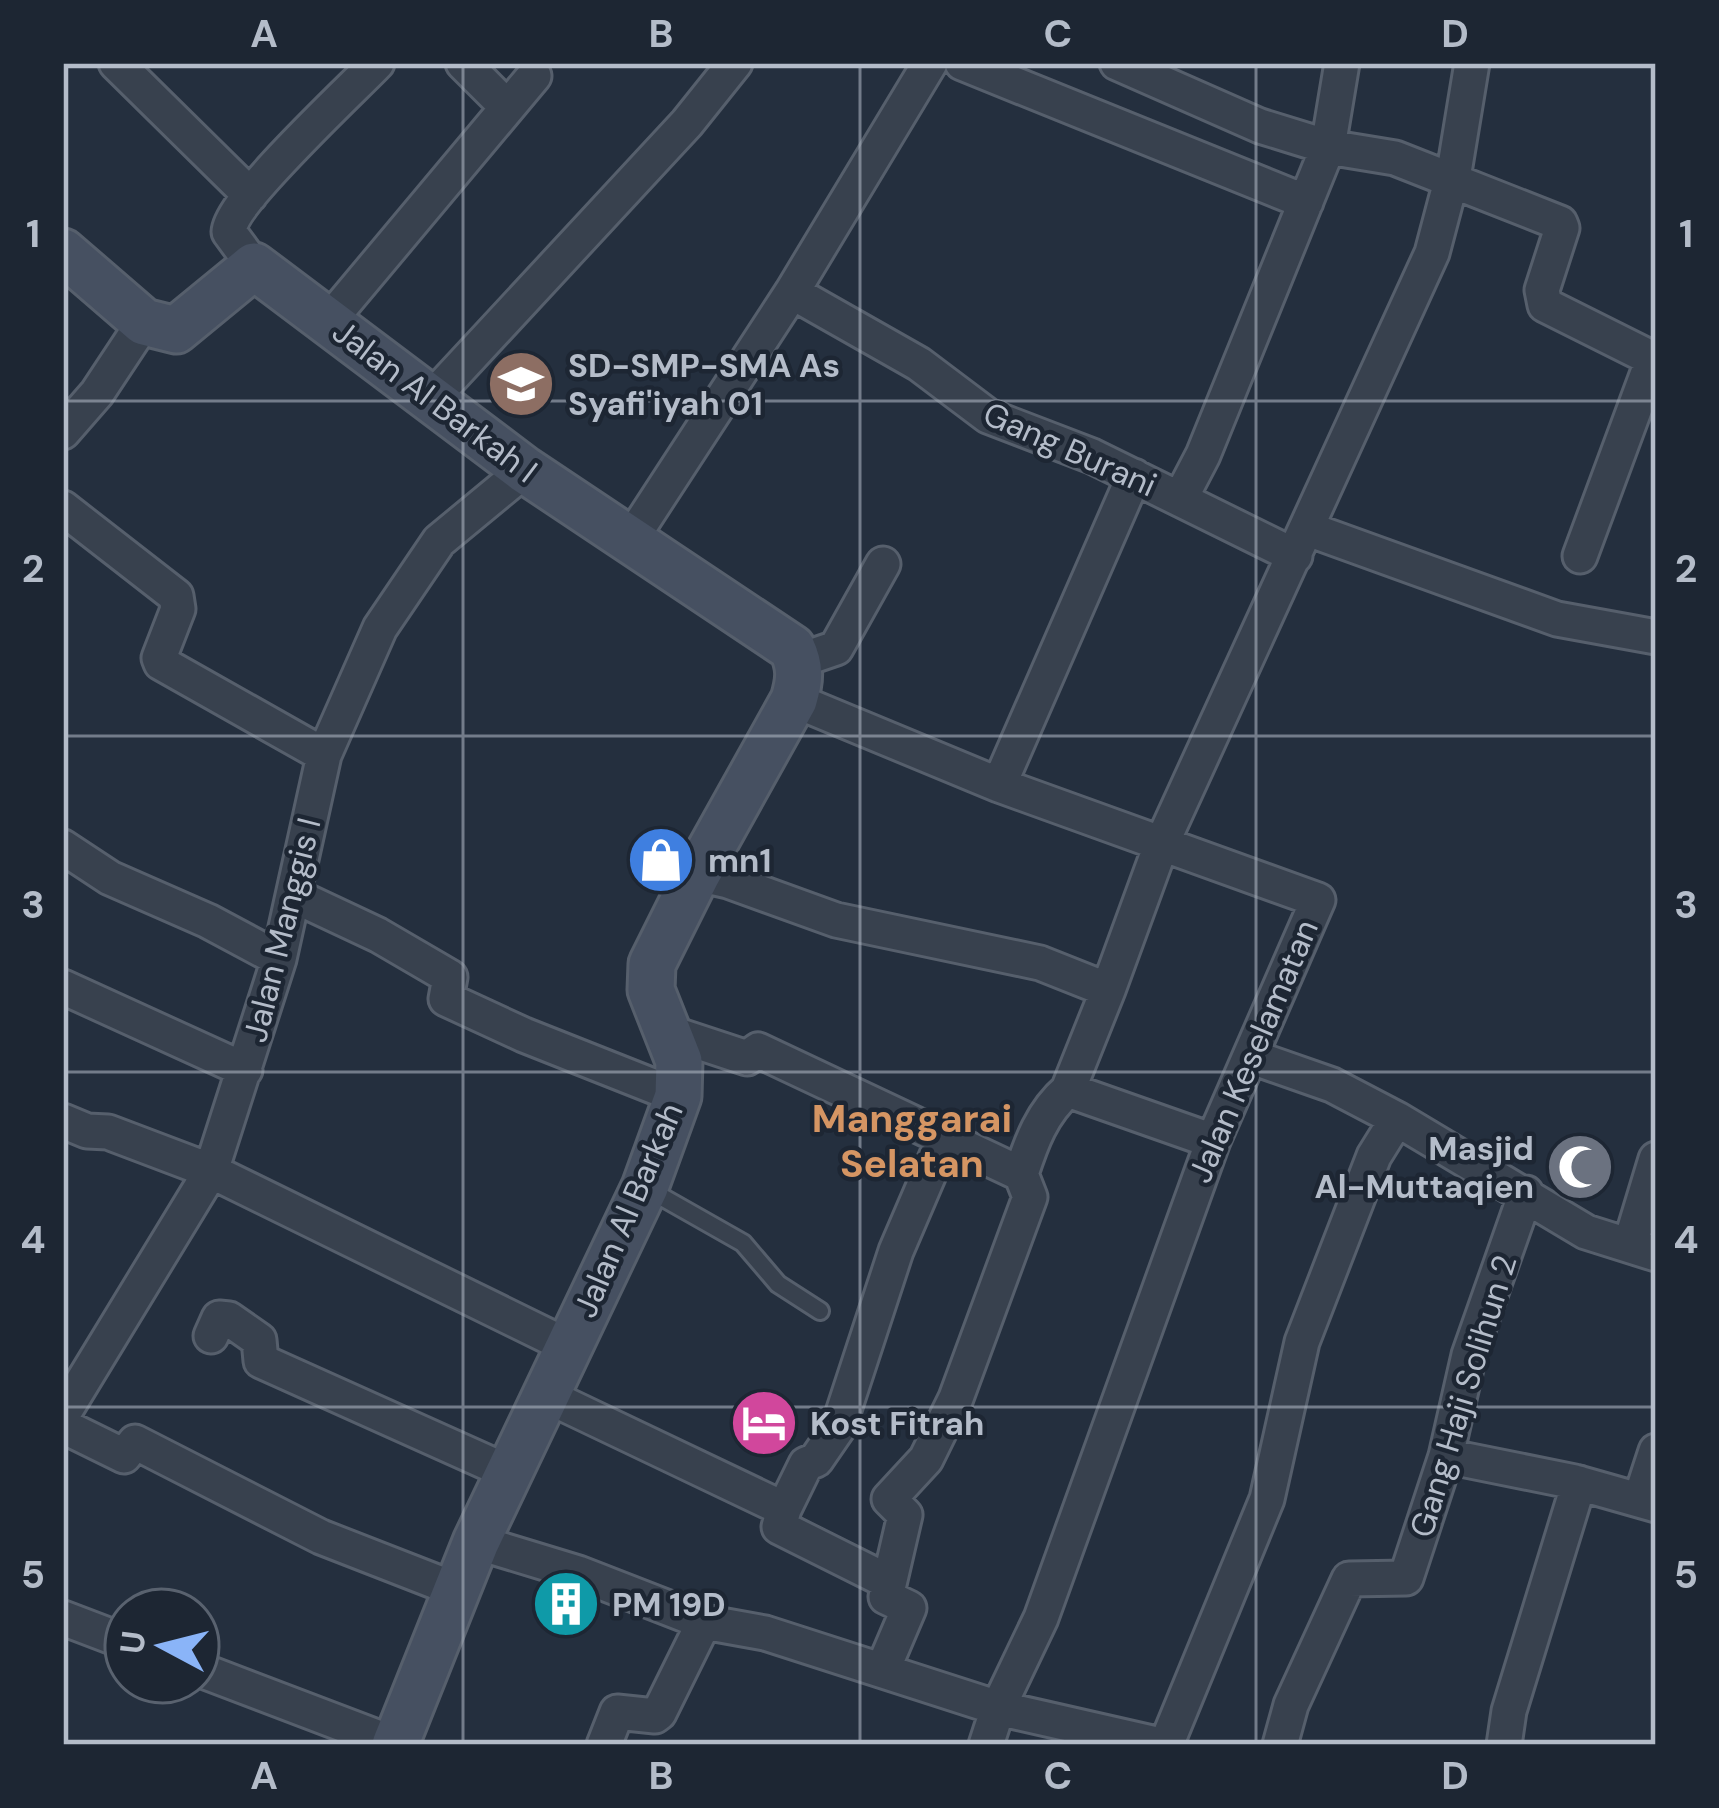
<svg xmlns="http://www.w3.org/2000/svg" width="1719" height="1808" font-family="'DM Sans',sans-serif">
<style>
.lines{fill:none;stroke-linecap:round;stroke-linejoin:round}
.lane-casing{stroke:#565f6c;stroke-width:22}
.street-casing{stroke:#565f6c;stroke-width:39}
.secondary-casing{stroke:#565f6c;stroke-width:51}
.lane{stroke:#38414e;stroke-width:16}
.street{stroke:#38414e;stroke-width:33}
.secondary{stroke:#465061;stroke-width:45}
.grid{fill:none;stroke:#b4bcc9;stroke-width:3;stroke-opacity:0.55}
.labels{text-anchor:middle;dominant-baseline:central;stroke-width:9;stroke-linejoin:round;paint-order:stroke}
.poi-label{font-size:33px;font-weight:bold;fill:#b4bcc9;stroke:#1d2633;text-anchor:start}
.street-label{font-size:33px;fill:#b4bcc9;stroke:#1d2633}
.quarter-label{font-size:39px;font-weight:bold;fill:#d59563;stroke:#1d2633}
.neatline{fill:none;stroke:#b4bcc9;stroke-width:4.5}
.grid-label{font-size:39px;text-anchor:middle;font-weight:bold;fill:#b4bcc9}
</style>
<rect width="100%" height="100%" fill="#242f3e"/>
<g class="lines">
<defs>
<path id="lane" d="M646,1188L743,1243L778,1284L820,1311"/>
<path id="street" d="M116,63L250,195
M463,63L507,107
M962,63L1306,202
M1117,63L1260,126L1328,147L1395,158L1560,223L1562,228L1542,290L1545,305L1653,359L1580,556
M254,266L229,232C230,202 350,91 377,63
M792,292L919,364L988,416L1092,456L1295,556
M328,322L534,76
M431,399L687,123L735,63
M63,432L97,393L144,322
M1180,499L1203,455L1328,147L1342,63
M63,508L176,596L178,609L159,658L161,663L324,755
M1308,529L1557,619L1656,637
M631,539L792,292L930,63
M798,661L836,648L883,564
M794,700L999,785L1318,900L1213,1141L1041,1618L998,1708L986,1745
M999,785L1134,476
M63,847L110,878L208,921L279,959
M697,874L728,881L836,920L1040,963L1108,990L1068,1090C1042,1112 1031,1143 1021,1174
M295,896L378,935L450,977L446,999L524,1035L678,1096
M63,987L245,1070
M1108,990L1161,845L1432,253L1455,166L1472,63
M665,1031L747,1058L758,1050L1021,1174
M1252,1057L1332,1085L1397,1119L1586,1232L1656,1254
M1068,1090L1213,1141
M63,1121L87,1131L108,1132L211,1171L570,1347
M1630,1245L1656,1159
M211,1336L219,1318L229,1319L259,1340L261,1361L508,1472
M545,1395L784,1509L779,1527L889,1582
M63,1414L211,1171L279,959L324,755L380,628L439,541L525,470
M63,1426L124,1456L135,1442L321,1537L457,1590
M1446,1456L1575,1482L1656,1505
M1640,1500L1656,1451
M784,1509L806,1464L816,1460L838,1428L896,1251L944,1139
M476,1542L578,1573L704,1622L765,1633L998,1708L1161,1745
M63,1618L126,1642
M198,1669L395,1744
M883,1669L909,1608L886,1597L905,1515L889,1499L926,1459L956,1398L1030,1197L1021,1174
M604,1745L617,1712L655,1716L659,1713L704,1622
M1166,1745L1267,1499L1302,1342L1374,1156L1397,1119
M1280,1745L1291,1705L1349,1579L1406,1578L1446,1456L1469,1355L1526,1193
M1504,1745L1509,1711L1579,1483"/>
<path id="secondary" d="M63,252L144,322L176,330L254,266L525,470L792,648C801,667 800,680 794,700L697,874L652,964L651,990L679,1061L678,1096L645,1187L476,1542L395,1745"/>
</defs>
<use href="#lane" class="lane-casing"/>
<use href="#street" class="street-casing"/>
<use href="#secondary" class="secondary-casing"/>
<use href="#lane" class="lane"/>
<use href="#street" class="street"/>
<use href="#secondary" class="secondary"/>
</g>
<path class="grid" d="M463,63V1745M860,63V1745M1256,63V1745M63,401H1656M63,736H1656M63,1072H1656M63,1407H1656"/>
<defs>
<symbol id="school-disc" viewBox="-11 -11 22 22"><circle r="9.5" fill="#8d6e63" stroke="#1d2633"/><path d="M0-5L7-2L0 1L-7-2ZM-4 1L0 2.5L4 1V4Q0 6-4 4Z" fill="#fff"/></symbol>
<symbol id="shop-disc" viewBox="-11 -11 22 22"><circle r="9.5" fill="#3f7fe0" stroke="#1d2633"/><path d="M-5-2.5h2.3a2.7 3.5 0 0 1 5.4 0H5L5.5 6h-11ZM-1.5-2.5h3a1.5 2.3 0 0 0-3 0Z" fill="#fff"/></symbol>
<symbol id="mosque-disc" viewBox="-11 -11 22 22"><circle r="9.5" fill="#6b7280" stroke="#1d2633"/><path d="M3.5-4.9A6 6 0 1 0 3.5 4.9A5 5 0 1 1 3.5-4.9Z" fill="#fff"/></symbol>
<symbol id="hotel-disc" viewBox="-11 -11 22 22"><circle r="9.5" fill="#d1479c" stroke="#1d2633"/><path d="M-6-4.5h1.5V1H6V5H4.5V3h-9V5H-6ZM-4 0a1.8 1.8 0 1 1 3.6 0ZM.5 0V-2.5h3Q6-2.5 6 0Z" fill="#fff"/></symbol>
<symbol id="building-disc" viewBox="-11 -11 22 22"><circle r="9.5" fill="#0f9aa8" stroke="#1d2633"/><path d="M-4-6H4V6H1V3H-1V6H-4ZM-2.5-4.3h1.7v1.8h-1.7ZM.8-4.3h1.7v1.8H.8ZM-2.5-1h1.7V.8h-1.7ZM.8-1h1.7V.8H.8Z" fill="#fff"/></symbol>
</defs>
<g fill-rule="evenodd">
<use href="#school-disc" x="483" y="346" width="76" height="76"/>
<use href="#shop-disc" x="623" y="822" width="76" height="76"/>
<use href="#mosque-disc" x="1542" y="1129" width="76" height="76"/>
<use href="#hotel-disc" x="726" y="1385" width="76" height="76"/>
<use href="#building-disc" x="528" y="1566" width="76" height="76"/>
</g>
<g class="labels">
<g class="poi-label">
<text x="568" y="365">SD-SMP-SMA As<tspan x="568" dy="38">Syafi'iyah 01</tspan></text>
<text x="708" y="860">mn1</text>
<text x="1534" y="1148" text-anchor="end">Masjid<tspan x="1534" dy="38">Al-Muttaqien</tspan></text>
<text x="810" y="1423">Kost Fitrah</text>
<text x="612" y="1604">PM 19D</text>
</g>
<g class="street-label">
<text transform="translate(435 401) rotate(37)">Jalan Al Barkah I</text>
<text transform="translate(1070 449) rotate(24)">Gang Burani</text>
<text transform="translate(282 930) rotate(-76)">Jalan Manggis I</text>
<text transform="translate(1253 1051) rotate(-67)">Jalan Keselamatan</text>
<text transform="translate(628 1210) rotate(-67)">Jalan Al Barkah</text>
<text transform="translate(1463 1396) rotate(-73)">Gang Haji Solihun 2</text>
</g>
<g class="quarter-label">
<text x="912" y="1118">Manggarai<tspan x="912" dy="45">Selatan</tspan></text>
</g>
</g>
<rect width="1719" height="1808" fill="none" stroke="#1d2633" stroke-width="132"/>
<g transform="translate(162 1646) rotate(277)"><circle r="57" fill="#1d2633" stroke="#59626f" stroke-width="3"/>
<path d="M0-9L21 45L0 30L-21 45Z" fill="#8ab4f8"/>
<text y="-18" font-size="33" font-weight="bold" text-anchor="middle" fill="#b4bcc9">U</text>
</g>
<rect x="66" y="66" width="1587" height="1676" class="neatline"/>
<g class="grid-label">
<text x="264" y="47">A</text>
<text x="661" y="47">B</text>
<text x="1058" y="47">C</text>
<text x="1455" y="47">D</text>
<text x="33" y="247">1</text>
<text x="1686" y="247">1</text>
<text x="33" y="582">2</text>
<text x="1686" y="582">2</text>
<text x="33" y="918">3</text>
<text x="1686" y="918">3</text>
<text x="33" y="1253">4</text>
<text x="1686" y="1253">4</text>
<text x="33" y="1588">5</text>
<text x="1686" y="1588">5</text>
<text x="264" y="1789">A</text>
<text x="661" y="1789">B</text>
<text x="1058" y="1789">C</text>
<text x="1455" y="1789">D</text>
</g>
</svg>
